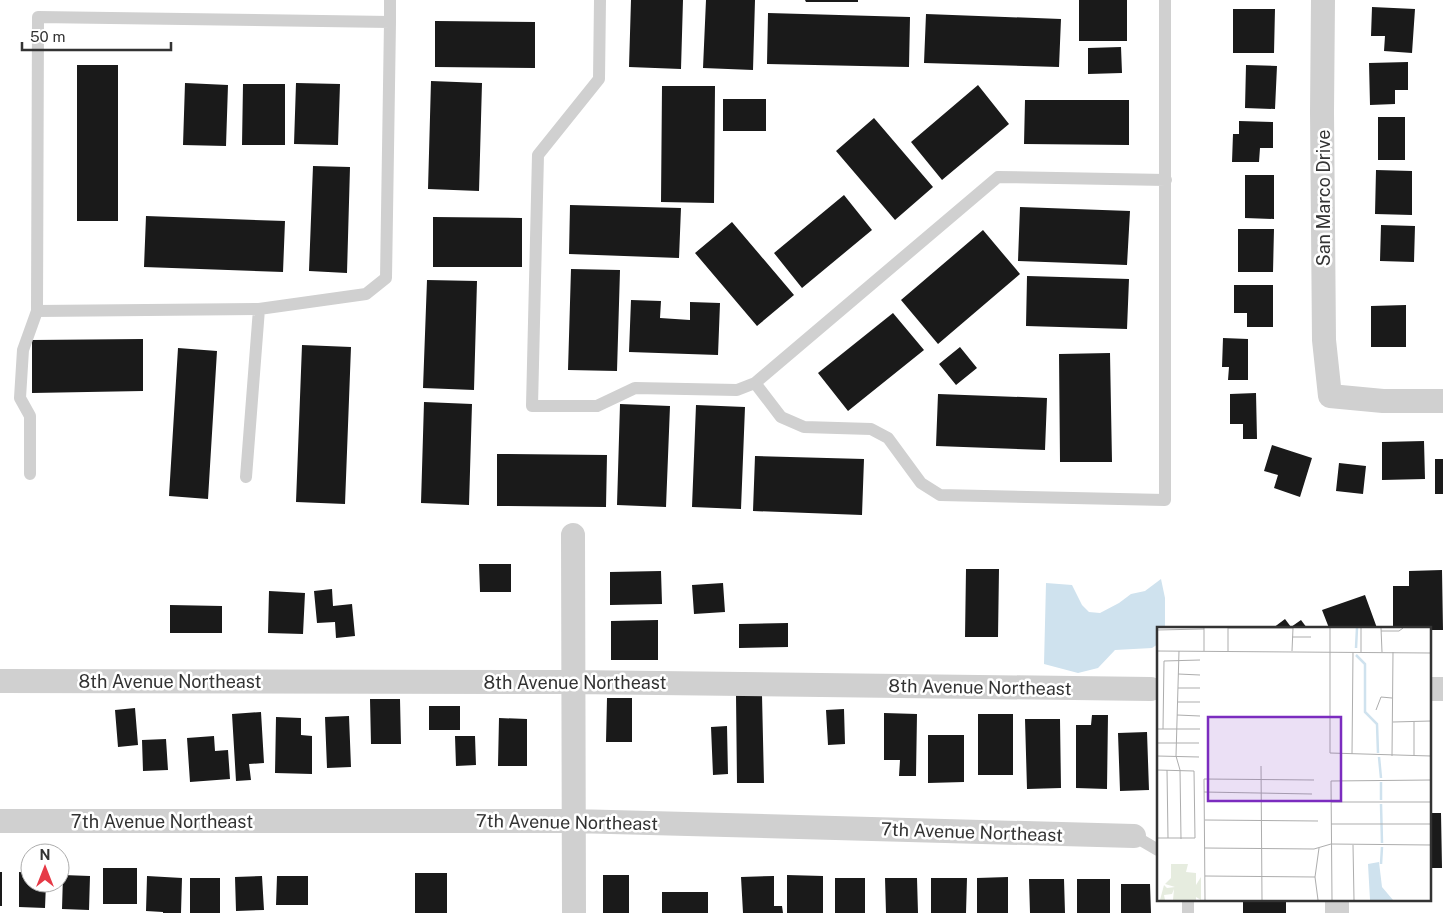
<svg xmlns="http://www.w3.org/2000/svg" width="1443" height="913" font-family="'Public Sans',sans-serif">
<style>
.water{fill:#cfe2ee}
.building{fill:#1a1a1a}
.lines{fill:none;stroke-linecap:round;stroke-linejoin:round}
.lane{stroke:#d0d0d0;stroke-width:12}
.street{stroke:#d0d0d0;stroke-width:24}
.labels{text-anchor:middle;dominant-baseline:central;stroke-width:5;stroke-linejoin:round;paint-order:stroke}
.street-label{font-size:18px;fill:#333;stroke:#fff}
.inset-river{fill:none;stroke:#cfe2ee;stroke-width:2.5}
.inset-road{fill:none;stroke:#adadad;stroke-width:1}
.view{fill:#7b2cbf;fill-opacity:0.15;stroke:#7b2cbf;stroke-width:2.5}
.inset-edge{fill:none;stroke:#333;stroke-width:2.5}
</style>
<rect width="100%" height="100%" fill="#fff"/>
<path class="water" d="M1161,579L1165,598V628H1158V644L1152,648L1115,650L1098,668L1078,673L1044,664L1046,583L1072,585L1082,605L1089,612L1100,613L1119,603L1131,594L1145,591Z"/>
<path class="building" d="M631,0H683L681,69L629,67Z
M706,0H755L753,70L703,68Z
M805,0H858V2H806Z
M1079,0H1127V41H1079Z
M1372,7L1415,9L1412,53L1384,51L1385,36H1371Z
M1233,9H1275L1274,53H1233Z
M768,13L910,17L909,67L767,64Z
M926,14L1061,19L1059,67L924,63Z
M435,21L535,22V68L435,67Z
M1121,47L1122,73L1088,74V48Z
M1408,62V90H1395V104L1370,105L1369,63Z
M77,65H118V221H77Z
M1246,65L1277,66L1275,109L1245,108Z
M431,81L482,83L479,191L428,189Z
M185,83L228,85L226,146L183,145Z
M296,83L340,84L338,145L294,144Z
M243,84H285V145H242Z
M978,85L1009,124L942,180L911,142Z
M662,86H715L714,203L661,202Z
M723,99H766V131H723Z
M1025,100H1129V145L1024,144Z
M1378,117H1405V160H1378Z
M874,118L933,187L895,220L836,151Z
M1239,121L1273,122V148H1260L1259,162H1232L1233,134H1239Z
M313,166L350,167L347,273L309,271Z
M1376,170L1412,171V215L1375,214Z
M1245,175H1274V219L1245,218Z
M844,195L872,230L802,288L774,253Z
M570,205L681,208L679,258L569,254Z
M1020,207L1130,211L1127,265L1018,261Z
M146,216L285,221L283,272L144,267Z
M433,217L522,218V267H433Z
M732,222L794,295L757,326L695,253Z
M1381,225L1415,226L1414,262L1380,261Z
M1238,229H1274L1273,272H1238Z
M983,230L1020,274L938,344L901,300Z
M571,269L620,270L617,371L568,370Z
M1027,276L1129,279L1127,329L1026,326Z
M427,280L477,281L474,390L423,388Z
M1234,285H1273V327H1247V313H1234Z
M631,300L661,301L660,318L690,320V302L720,303L718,355L629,352Z
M1406,305V347H1371V306Z
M893,313L924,350L848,411L818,373Z
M1223,338L1248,339V380H1228L1229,367H1222Z
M143,339V391L32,393V340Z
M302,345L351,347L345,504L296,502Z
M960,347L977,368L956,385L939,364Z
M178,348L217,351L208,499L169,496Z
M1110,353L1112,462H1060L1059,354Z
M1256,393L1257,439H1243V424H1230V394Z
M938,394L1047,398L1045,450L936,446Z
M424,402L472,404L469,505L421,503Z
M620,404L670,406L666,507L617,505Z
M696,405L745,407L741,509L692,507Z
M1424,441L1425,479L1382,480V442Z
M1272,445L1312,458L1300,497L1274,488L1278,475L1264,471Z
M497,454L607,455L606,507L497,506Z
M755,456L864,459L862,515L753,511Z
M1435,459H1443V494H1435Z
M1339,463L1366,466L1363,494L1336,491Z
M479,564H511V592H480Z
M966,569H999L998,637H965Z
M1442,570L1443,630H1429V628H1393V586H1409V571Z
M661,571L662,604L610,605V572Z
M723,583L725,612L694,614L692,585Z
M332,589L333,606L352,604L355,636L336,638L335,622L317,623L314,591Z
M269,591L305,593L303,634L268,633Z
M1365,595L1377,628H1329L1322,610Z
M170,605L222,606V633H170Z
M1285,619L1291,627L1301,620L1307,628H1273Z
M658,620V660H611V621Z
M788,623V647L739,648V624Z
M736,695H762L764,783H737Z
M607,698H632V742H606Z
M370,699H400L401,744H371Z
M429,706H460V730H429Z
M135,708L138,745L118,747L115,710Z
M844,709L845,744L828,745L826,710Z
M261,712L264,763L249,764L251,780L236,781L232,714Z
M884,713L917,714L916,776H899L900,760H884Z
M978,714H1013V775H978Z
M1092,715H1108L1107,789L1076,788V725H1091Z
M349,716L351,767L327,768L325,717Z
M276,717L301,718V735L312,736V774L275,773Z
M499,718L527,719V766H498Z
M1025,719H1060L1061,788L1027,789Z
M727,726L728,774L713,775L711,727Z
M1147,732L1149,790L1120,791L1118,733Z
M928,735H964V782L928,783Z
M214,736L215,751L228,750L230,779L190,782L187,738Z
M455,736H475L476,765L456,766Z
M166,739L168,770L143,771L142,740Z
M1429,813H1441L1442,868H1429Z
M103,868H137V904H103Z
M0,872H2V906H0Z
M19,872L30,873V883H46L45,908L19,907Z
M415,873H447V913H415Z
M63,875L90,876L89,910L62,909Z
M603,875H629V913H603Z
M787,875L823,876V913H787Z
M147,876L182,878L181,913H163V912L146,911Z
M262,876L264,910L236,911L235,877Z
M277,876H308V905H276Z
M774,876V906H782L783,913H743L741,877Z
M1008,877V913H977V878Z
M190,878H220V913H190Z
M835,878H865V913H835Z
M885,878H917L918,913H886Z
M931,878H967L966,913H931Z
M1029,879H1064L1065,913H1030Z
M1077,879H1110V913H1077Z
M1121,884H1150L1151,913H1121Z
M662,892H708V913H662Z
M1243,899H1286V913H1243Z"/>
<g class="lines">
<path class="lane" d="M600,0L599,79L538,155L532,406H597L635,388L737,390L755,383
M1165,0V500L940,495L921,483L888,438L871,429L804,427L781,417L755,383L998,177L1166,180
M37,311L259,309L366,294L386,278L390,22
M30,474V416L20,398L23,350L37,311L38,17L390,22V0
M246,477L259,309
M1134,836L1158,850
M1188,899V913"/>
<path class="street" d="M1323,0L1322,112L1324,340L1330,396L1383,401H1443
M573,535L574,913
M0,681L573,682L1151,689
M1429,689H1443
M0,821H573L1134,836
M1337,899V913"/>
</g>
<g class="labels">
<g class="street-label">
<text transform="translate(1323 198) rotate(-90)">San Marco Drive</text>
<text x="170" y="681">8th Avenue Northeast</text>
<text x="575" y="682">8th Avenue Northeast</text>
<text transform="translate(980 687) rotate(1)">8th Avenue Northeast</text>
<text x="162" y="821">7th Avenue Northeast</text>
<text transform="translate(567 822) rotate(1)">7th Avenue Northeast</text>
<text transform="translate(972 832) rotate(2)">7th Avenue Northeast</text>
</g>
</g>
<g transform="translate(1157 627)">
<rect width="274" height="274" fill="#fff"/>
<path d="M14,237H31L29,245L39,246V258L44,250V273L39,270V273H16L17,262L15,267L7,268L8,273H3L7,258L10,261L18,260L8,257L14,251Z" fill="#e6ecdf"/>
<path d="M222,235L225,260L236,273H213L211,237Z" fill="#cfe2ee"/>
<path class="inset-river" d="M199,21L200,1M199,28L208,37V85L220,97L221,126M222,130L224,151M224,173V155M224,177L225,216M224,237L225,220"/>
<path class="inset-road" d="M47,1V24M71,1H136M71,1V24M173,1V126L274,129M204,1V25M224,1L225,25M0,3L47,2M224,4H242L246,1M135,10H154M0,24L274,26M22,24L19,129L23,143L24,212M135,24L136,1M21,47L43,48M21,61H43M21,75H43M219,83L224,70L235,71M20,88L43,89M236,95L274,94M0,102H43M6,102L7,34L43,33M0,116H42M195,127L196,25M0,129L42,130M235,129L236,25M257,129V95M104,139L105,273M0,143L37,144L38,211H0M10,143L11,211M47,165L155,167M174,175H274M48,193L161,194M174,197H274M196,218L197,273M48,221L157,222L174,217L274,218M48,249L158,250M48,273L47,152L157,153M161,273L158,250L162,221M175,273L174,154L274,153"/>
<path class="view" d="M51,90H184V174H51Z"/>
<rect width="274" height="274" class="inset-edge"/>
</g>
<g transform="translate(45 868)"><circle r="24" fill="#ffffff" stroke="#adadad"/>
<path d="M0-4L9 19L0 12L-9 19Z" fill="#e63946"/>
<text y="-8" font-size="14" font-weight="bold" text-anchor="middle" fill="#333333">N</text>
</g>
<path d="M22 42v8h149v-8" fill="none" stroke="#333333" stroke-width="2.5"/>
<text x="30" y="42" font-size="15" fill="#333333" stroke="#ffffff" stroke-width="4" paint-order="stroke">50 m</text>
</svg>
